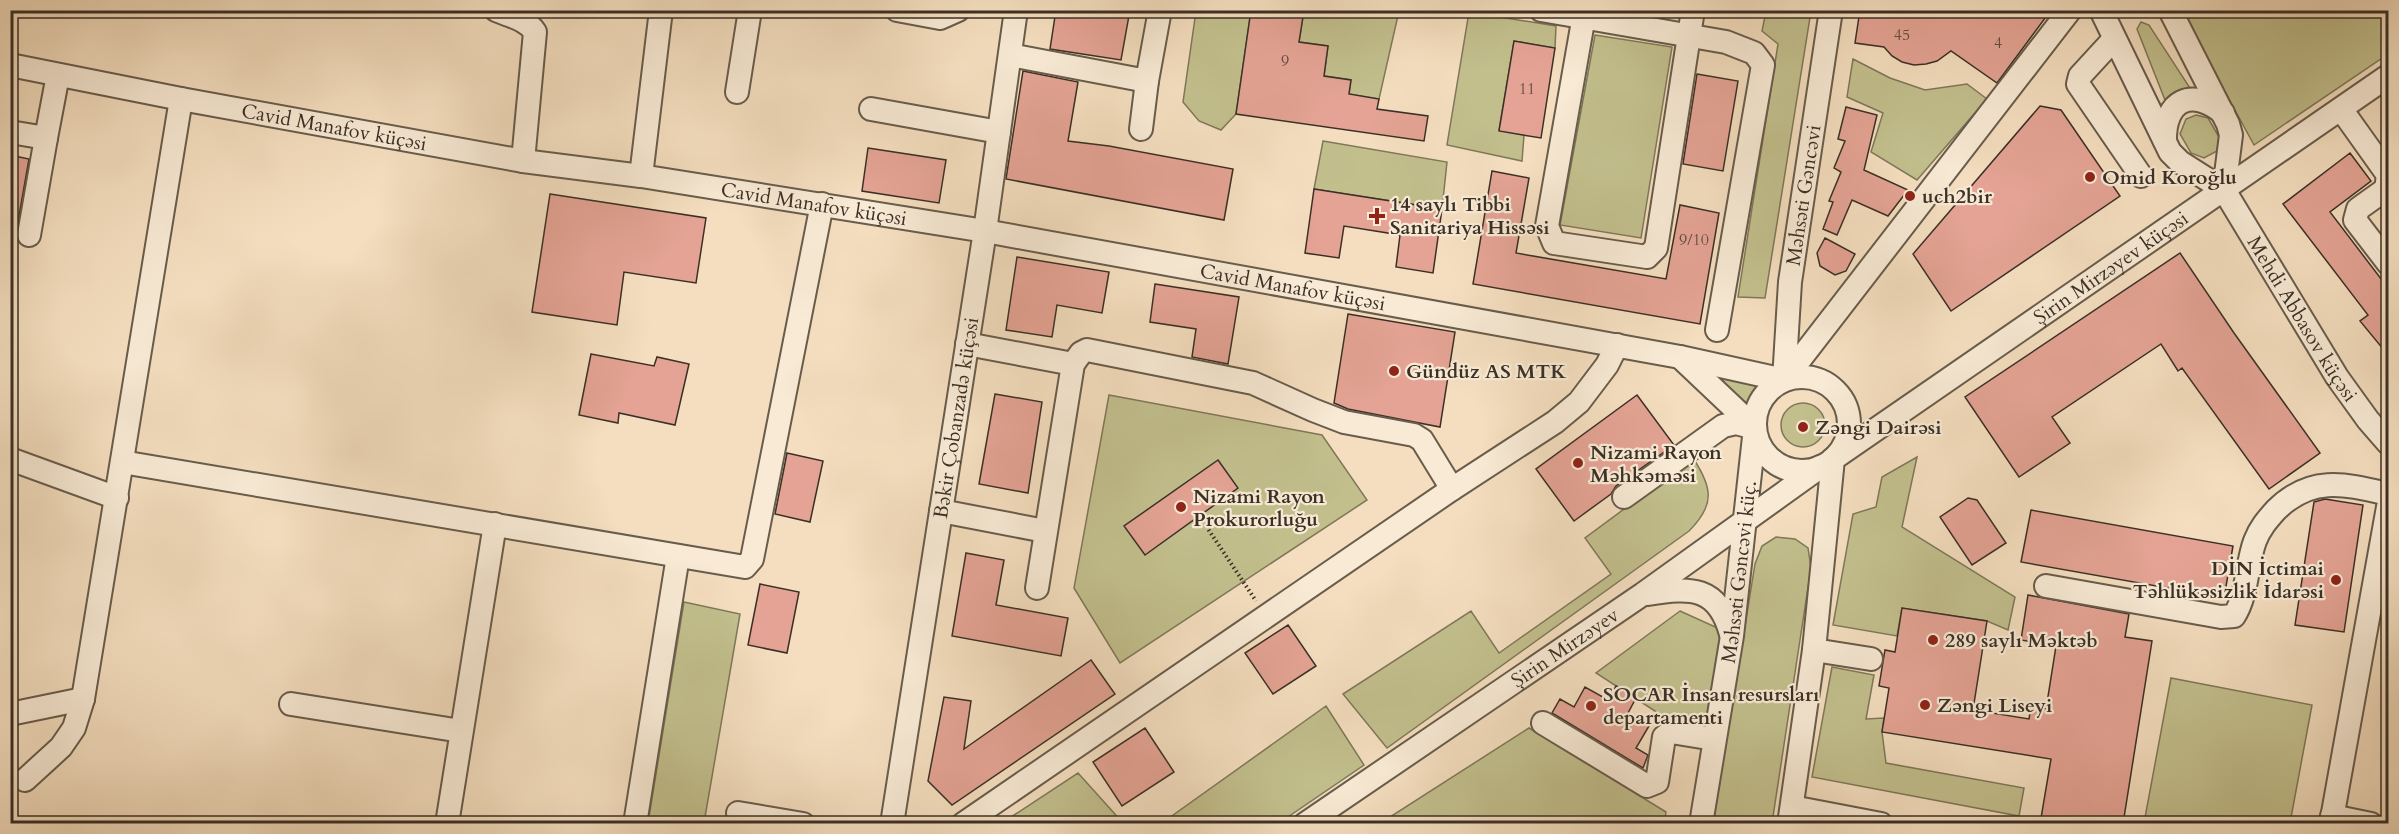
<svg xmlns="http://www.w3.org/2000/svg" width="2399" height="834" font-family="Cardo,serif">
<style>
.green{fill:#c2bf8d;stroke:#7e785a;stroke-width:1.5}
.building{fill:#e4a394;stroke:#3a3026;stroke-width:1.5}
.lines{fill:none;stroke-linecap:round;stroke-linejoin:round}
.minor-casing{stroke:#685c4c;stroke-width:26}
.path{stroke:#3a3026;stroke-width:4;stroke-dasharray:1.5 3;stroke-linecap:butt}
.minor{stroke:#f8ead5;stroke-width:22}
.poi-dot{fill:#8f2418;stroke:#f8ead5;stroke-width:2}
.labels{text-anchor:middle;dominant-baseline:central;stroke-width:4.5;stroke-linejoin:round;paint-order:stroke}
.number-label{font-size:16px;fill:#644d42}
.street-label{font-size:20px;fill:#3a3026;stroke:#f8ead5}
.poi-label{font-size:20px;font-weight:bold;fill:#3a3026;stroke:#f8ead5;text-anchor:start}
</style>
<rect width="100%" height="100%" fill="#f4debf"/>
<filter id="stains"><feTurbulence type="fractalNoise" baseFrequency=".00333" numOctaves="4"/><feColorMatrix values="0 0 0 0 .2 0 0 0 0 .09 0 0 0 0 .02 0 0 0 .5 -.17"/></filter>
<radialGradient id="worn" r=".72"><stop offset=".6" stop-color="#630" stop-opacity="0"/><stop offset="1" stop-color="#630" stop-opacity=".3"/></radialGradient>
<path class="green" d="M1196,11H1251L1236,114L1221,130L1199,121L1183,102Z
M1304,11H1399L1379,99L1349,94L1351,80L1324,76L1328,46L1299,42Z
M1766,11H1811L1765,298L1738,297L1778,44L1762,31Z
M2181,11H2388V54L2254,145Z
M1469,12L1556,26L1555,48L1514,41L1499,130L1524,135L1522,161L1447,145Z
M2141,22L2149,25L2190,88C2178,89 2172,92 2165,100L2137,29Z
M1595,35L1672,47L1641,238L1560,225Z
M1853,59L1890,78L1925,90L1967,84L1987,99L1917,180L1871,152L1883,113L1847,97Z
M2196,115L2208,118L2219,137L2217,151L2204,158L2191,153L2180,134L2186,119Z
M1323,141L1447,162L1442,209L1314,189Z
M1709,371L1758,385L1748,405Z
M1109,395L1322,435L1367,500L1120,663L1074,588Z
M1781 425a22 22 0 1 1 44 0a22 22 0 1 1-44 0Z
M1917,457L1902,527L2015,597L2008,630L1987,621L1902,608L1897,636L1833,625L1853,514L1876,507L1882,477Z
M1693,458C1712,487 1716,504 1689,531L1387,748L1343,694L1471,611L1499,653L1611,574L1585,538Z
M1776,537L1795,539L1808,548L1811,568L1772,823L1713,824L1755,564L1762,546Z
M684,602L740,614L704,823H648Z
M1680,611L1722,630L1706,729L1658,713L1596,673Z
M1832,667L1874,675L1866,719L1884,718L1882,732L1886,763L2024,788L2019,816L1812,777Z
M2171,678L2312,705L2290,823H2144Z
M1326,706L1364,765L1279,823H1162Z
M1529,728L1666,812L1664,824H1379Z
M1078,773L1123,823H1002Z"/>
<path class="building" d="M1056,10H1130L1121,60L1050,49Z
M1251,10H1304L1299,42L1328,46L1324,76L1351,80L1349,94L1379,99L1377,109L1428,116L1424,141L1236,114Z
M1860,10H2051L1997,83L1951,51L1937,61L1926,64L1914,65L1902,62L1892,56L1884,47L1855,43Z
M1514,41L1555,48L1541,138L1499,131Z
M1023,71L1078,82L1068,141L1109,146L1233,169L1224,220L1006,179Z
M1697,74L1738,81L1723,171L1683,164Z
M2040,106L2061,110L2120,196L1951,311L1913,254Z
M1846,107L1877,115L1864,170L1908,190L1888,216L1852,200L1837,235L1823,229L1833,202L1829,201L1841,172L1834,168L1845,141L1838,139Z
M868,148L946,160L939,203L862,191Z
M2350,153L2371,181L2330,212L2388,288V355L2360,321L2368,315L2283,204Z
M10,155L29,159L16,233H10Z
M1492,171L1529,178L1516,253L1666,279L1680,205L1719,213L1700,324L1473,284Z
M1314,189L1442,209L1433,273L1396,267L1400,235L1344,226L1339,258L1305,253Z
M550,194L706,218L696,283L624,272L617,325L532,312Z
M1825,238L1855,254L1846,271L1835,275L1820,266L1817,253Z
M2180,253L2234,333L2320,453L2269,489L2182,368L2178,371L2161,344L2052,417L2070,443L2019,477L1965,397Z
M1017,257L1109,272L1102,313L1057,305L1052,337L1006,330Z
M1155,284L1239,297L1228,364L1192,357L1196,329L1150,322Z
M1348,314L1455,332L1440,427L1348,409L1334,403Z
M591,354L654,366L657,357L689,364L675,425L619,413L618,423L579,415Z
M995,394L1042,402L1028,493L979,484Z
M1637,395L1674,445L1616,486L1611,494L1574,521L1536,469Z
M787,453L823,461L810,522L775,514Z
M1218,460L1238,488L1145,555L1124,526Z
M1968,498L1977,500L2006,543L1972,565L1940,517Z
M2325,499L2363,505L2344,632L2295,625L2314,502Z
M2031,510L2233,546L2224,598L2021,562Z
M966,553L1004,560L996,605L1068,618L1061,656L952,636Z
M760,584L799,592L787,653L748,645Z
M2028,595L2129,614L2125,637L2152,641L2123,824H2040L2051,759L1882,732L1889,688L1879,686L1885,650L1895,652L1902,608L1987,621L1973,710L2029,719L2031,706L2046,709L2056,646L2021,640Z
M1288,625L1316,666L1273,694L1245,653Z
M1091,660L1115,694L952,805L928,781L944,697L971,701L964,749Z
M1616,686L1636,698L1628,713L1649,726L1636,748L1648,755L1643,768L1552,713L1560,699L1574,707L1585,687L1608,700Z
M1145,728L1174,772L1122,806L1093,762Z"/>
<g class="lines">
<defs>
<g id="minor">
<path d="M496,10C509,16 527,19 535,32L523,161"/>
<path d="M897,10L940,18L958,10"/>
<path d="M1541,10L1726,42L1754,53L1763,65L1717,330"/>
<path d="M1585,10L1547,226L1554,243L1647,257L1656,248L1693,10"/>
<path id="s1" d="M2101,10L2170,152L2180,162L2224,190L2337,377L2368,420L2388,443"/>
<path d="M2170,10L2228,124L2231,135L2224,190"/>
<path d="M2114,39L2080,76L2078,84L2141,176"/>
<path d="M1010,55L1147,81L1160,10"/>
<path id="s2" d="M10,65L181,99L523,161L641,176L985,231L1680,357L1784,380"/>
<path d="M737,92L750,10"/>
<path d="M871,109L999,132"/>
<path d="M2341,109L2388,175L2386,189L2358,209L2355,220L2388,263"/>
<path d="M1141,129L1147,81"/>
<path d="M10,132L46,138L29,235"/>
<path d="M46,138L58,75"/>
<path d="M2165,141C2164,100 2192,87 2223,113"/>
<path d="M641,176L661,10"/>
<path d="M967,344L1073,364"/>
<path d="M1680,357L1755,428"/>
<circle cx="1802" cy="424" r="47"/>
<path d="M1784,380L2070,10"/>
<path id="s3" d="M1784,380L1790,282L1831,10"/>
<path d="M10,459L117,498"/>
<path d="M122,462L745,567L752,559L822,204"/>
<path d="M1624,497L1723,426L1736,423L1755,428"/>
<path d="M941,511L1045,531"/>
<path d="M2046,586L2221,617L2234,616C2248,594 2246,565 2255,541C2260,528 2267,520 2276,510C2311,475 2345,484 2388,494"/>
<path d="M1037,588L1073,364L1081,353L1087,350L1253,383L1313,410L1344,422L1414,435L1422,440L1452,489"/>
<path d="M1648,594C1691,587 1718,586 1731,634"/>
<path d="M1814,650L1871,659"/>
<path d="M291,704L461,731"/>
<path d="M10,714L83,699"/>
<path d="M1543,723L1647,786L1657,782L1664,737L1671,732L1714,739"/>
<path d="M25,780L61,747L74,728L83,699L181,99"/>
<path d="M1792,807L1881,824"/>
<path d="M738,813L803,824"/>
<path d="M2332,816L2371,824"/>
<path d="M447,824L495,524"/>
<path d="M635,824L678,556"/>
<path id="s4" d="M892,824L985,231L1016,10"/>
<path d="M963,824L1452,489L1555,422L1579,402L1607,365L1617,345"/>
<path id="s5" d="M1305,824L1643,594L1820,467"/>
<path id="s6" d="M1701,824L1732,636L1755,428"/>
<path id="s7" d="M1789,824L1814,650L1833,459L2388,76"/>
<path d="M2331,824L2388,507"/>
</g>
</defs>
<use href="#minor" class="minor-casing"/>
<path class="path" d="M1206,526L1256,601"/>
<use href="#minor" class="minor"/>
</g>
<g class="poi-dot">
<circle cx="2090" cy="177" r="6"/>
<circle cx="1910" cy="196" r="6"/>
<path d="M1374 207h6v6h6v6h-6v6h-6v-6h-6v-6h6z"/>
<circle cx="1394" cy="371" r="6"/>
<circle cx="1803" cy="427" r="6"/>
<circle cx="1578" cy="463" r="6"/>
<circle cx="1181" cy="507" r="6"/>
<circle cx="2336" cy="580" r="6"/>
<circle cx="1933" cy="640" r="6"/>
<circle cx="1925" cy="705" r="6"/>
<circle cx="1591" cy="706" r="6"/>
</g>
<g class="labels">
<g class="number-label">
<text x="1902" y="35">45</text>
<text x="1998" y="43">4</text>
<text x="1285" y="61">9</text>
<text x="1527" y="89">11</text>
<text x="1694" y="240">9/10</text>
</g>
<g class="street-label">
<text stroke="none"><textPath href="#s2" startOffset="330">Cavid Manafov küçəsi</textPath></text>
<text stroke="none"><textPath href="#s3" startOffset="186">Məhsəti Gəncəvi</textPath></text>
<text stroke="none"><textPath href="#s2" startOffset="816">Cavid Manafov küçəsi</textPath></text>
<text stroke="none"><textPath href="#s7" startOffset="705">Şirin Mirzəyev küçəsi</textPath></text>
<text stroke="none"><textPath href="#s2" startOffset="1302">Cavid Manafov küçəsi</textPath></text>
<text stroke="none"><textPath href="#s1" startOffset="375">Mehdi Abbasov küçəsi</textPath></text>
<text stroke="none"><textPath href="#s4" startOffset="411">Bəkir Çobanzadə küçəsi</textPath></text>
<text stroke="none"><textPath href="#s6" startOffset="255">Məhsəti Gəncəvi küç.</textPath></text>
<text stroke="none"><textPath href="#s5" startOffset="314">Şirin Mirzəyev</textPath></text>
</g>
<g class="poi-label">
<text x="2102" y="177">Omid Koroğlu</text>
<text x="1922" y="196">uch2bir</text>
<text x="1390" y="204">14 saylı Tibbi<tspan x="1390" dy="23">Sanitariya Hissəsi</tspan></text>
<text x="1406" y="371">Gündüz AS MTK</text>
<text x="1815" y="427">Zəngi Dairəsi</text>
<text x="1590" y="452">Nizami Rayon<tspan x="1590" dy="23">Məhkəməsi</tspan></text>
<text x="1193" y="496">Nizami Rayon<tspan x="1193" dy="23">Prokurorluğu</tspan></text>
<text x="2324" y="568" text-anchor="end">DİN İctimai<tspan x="2324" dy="23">Təhlükəsizlik İdarəsi</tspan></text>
<text x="1945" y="640">289 saylı Məktəb</text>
<text x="1603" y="694">SOCAR İnsan resursları<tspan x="1603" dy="23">departamenti</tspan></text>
<text x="1937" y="705">Zəngi Liseyi</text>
</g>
</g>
<rect width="2399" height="834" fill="none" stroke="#f4debf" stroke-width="36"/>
<rect x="12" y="12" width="2375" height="810" fill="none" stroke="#3a3026" stroke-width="3"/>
<rect x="18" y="18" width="2363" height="798" fill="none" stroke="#3a3026" stroke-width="1.5"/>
<rect width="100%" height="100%" filter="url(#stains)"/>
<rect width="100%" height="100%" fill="url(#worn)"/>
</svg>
